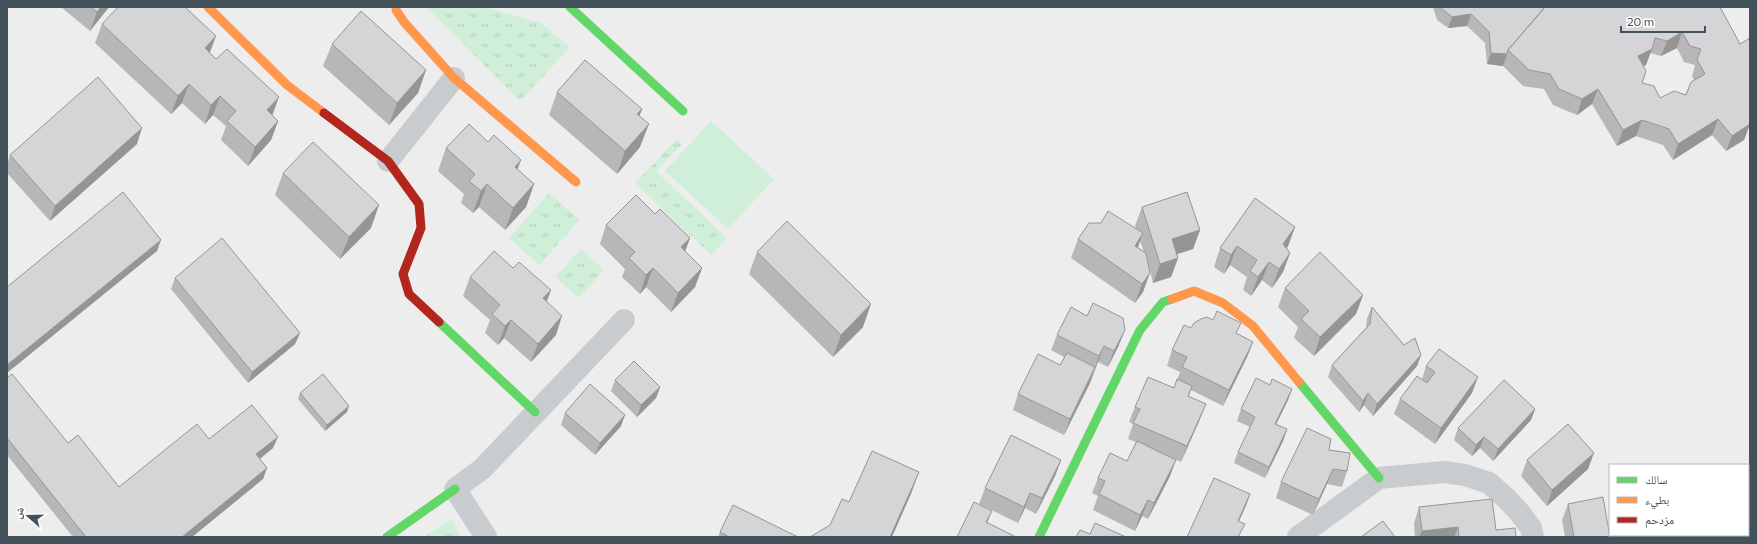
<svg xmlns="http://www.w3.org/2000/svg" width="1757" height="544" font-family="Commissioner,'Noto Naskh Arabic',sans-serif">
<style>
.grass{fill:url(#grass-tufts)}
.pitch{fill:#cfefd9}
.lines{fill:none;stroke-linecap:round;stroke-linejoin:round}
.street{stroke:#c9ccce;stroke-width:22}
.fast{stroke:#63d668;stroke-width:9}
.slow{stroke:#ff974d;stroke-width:9}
.jam{stroke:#b3261e;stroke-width:9}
.wall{fill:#b7b7b9;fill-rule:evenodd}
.shaded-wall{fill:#959596}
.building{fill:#d5d5d7;stroke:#959596;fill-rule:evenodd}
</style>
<defs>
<pattern id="grass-tufts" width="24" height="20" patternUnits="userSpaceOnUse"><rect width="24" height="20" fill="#cfefd9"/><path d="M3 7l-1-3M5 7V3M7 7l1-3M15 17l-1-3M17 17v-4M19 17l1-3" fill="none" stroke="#b3cfbc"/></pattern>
</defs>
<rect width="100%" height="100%" fill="#eeeded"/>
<path class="grass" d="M426,7H485L541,23L570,47L520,101Z
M677,139L682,144L656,171L727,238L711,255L635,183Z
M549,193L580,220L539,265L509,238Z
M581,249L604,270L579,298L555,277Z
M452,519L460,537H424Z"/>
<path class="pitch" d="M711,121L774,179L728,229L665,171Z"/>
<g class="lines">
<path class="street" d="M388,161L454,78
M486,537L455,489L482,469L624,320
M1298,537L1379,478L1444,472L1465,475L1489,483L1507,499L1520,513L1531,528L1533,537"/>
<path class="fast" d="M570,7L683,111
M439,322L535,412
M1299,382L1379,478
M387,537L455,489
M1039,537L1140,330L1163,302L1172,299"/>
<path class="slow" d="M208,7L287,85L324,113
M396,7V10L404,22L454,78L576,182
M1172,299L1194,291L1223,303L1253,326L1299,382"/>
<path class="jam" d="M324,113L388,161L419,204L421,228L403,274L409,294L439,322"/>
</g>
<path class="wall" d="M61,7H109L90,31Z
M1433,7H1720L1750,124L1744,140L1726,151L1712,135L1673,160L1663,145L1636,136L1617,146L1592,104L1577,115L1553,105L1544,89L1523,86L1503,66L1487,64L1485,43L1467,26L1448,28L1437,20ZM1677,48L1684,62L1695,65L1692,76L1694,80L1691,82L1686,94L1660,98L1642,83L1643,66L1646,65L1650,53L1661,56Z
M102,24L210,53L278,121L271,140L248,166L221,140L226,126L213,115L205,124L182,103L171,114L95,43Z
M332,44L426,70L418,93L389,125L323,66Z
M557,92L642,109L639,116L640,147L617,174L549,115Z
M137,144L50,221L7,173V165L10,155Z
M446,148L518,170L534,184L526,207L505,230L479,207L473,213L461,203L464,194L438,171Z
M283,173L371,228L340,259L275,195Z
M1142,207L1200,230L1193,249L1177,254L1178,258L1171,277L1153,283L1150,271L1143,292L1135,303L1071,258L1078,239L1136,229L1135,226ZM1140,241L1144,252L1138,248Z
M655,214L690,238L685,251L702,268L695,287L671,312L646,287L640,294L622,277L625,269L600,244L606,225Z
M1295,227L1288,246L1287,248L1290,253L1283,272L1272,288L1262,280L1251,296L1243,290L1247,277L1230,265L1224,274L1214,267L1220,248Z
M757,252L863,327L833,357L749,274Z
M513,268L551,290L546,301L556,335L531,362L504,338L498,345L485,333L490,320L463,296L470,277Z
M175,278L300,333L295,344L248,383L171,289Z
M1285,288L1363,295L1356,314L1314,356L1294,338L1298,327L1278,307Z
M1372,307L1404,345L1421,355L1417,366L1373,416L1364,405L1359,412L1328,377L1332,365L1366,328L1367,318Z
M1191,328L1237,334L1253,342L1247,357L1223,406L1191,390L1189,396L1200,419L1181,462L1172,458L1170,476L1148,519L1142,516L1135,531L1093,510L1098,496L1092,493L1098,478L1127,461L1136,442L1128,439L1133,424L1129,422L1135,407L1174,388L1180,372L1167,366L1172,350Z
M1057,335L1119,345L1108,367L1098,362L1095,369L1090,383L1064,435L1013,410L1018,394L1060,365L1064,357L1051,350Z
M1426,366L1472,393L1435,444L1394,414L1400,399L1422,379Z
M7,378L68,443L119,487L209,439L273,448L260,459L267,468L263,479L192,537H73L7,455Z
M615,380L660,387L656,398L637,417L611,391Z
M1270,385L1292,389L1288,400L1276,424L1287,429L1283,441L1265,478L1234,463L1238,452L1250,427L1237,421L1241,409Z
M300,393L347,412L325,431L298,399Z
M1535,409L1531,420L1493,461L1480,448L1472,456L1454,440L1458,428Z
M565,413L621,426L595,455L561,425Z
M1329,450L1347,471L1342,487L1327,484L1313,515L1276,498L1281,482Z
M1061,460L1055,476L1036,514L1025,508L1018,523L979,504L985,488Z
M1527,460L1588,469L1547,506L1521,476Z
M1568,504L1610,537H1565L1562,520Z
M1419,507L1496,530L1516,537H1415L1414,523Z
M720,532L798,537H718Z"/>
<path class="shaded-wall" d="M101,7H109L90,31L97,12Z
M1471,14L1467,26L1448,28L1452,17Z
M1682,32L1677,48L1661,56L1667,41Z
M216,36L209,55L205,48Z
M1652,49L1646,65L1632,72L1638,56Z
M1491,53L1507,54L1503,66L1487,64Z
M426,70L418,93L389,125L397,103Z
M189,84L182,103L171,114L178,96Z
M1598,89L1592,104L1577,115L1582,99Z
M220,96L213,115L205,124L211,105Z
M279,97L272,116L267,110Z
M642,109L634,131L637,114Z
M1718,119L1712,135L1673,160L1678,144Z
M1642,120L1636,136L1617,146L1623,130Z
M278,121L271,140L248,166L255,147Z
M649,124L640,147L617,174L625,151Z
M1750,124L1744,140L1726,151L1732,136Z
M142,128L137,144L50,221L55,206Z
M521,160L513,182L515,167Z
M487,184L479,207L473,213L481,191Z
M534,184L526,207L505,230L513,208Z
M379,205L371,228L340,259L349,237Z
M1295,227L1288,246L1276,263L1283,244Z
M1200,230L1193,249L1165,258L1172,239Z
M1143,233L1136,252L1135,246Z
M690,238L683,257L681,247Z
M161,240L157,251L7,373V365Z
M1237,246L1230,265L1224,274L1231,255Z
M1290,253L1283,272L1272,288L1279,269Z
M1178,258L1171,277L1153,283L1160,264Z
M1269,262L1262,280L1251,296L1258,277Z
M653,268L646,287L640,294L646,275Z
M702,268L695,287L671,312L678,293Z
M1150,273L1143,292L1135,303L1142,284Z
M551,290L544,309L543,298Z
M1363,295L1356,314L1314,356L1320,337Z
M871,304L863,327L833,357L841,335Z
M562,316L556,335L531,362L538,344Z
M511,320L504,338L498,345L505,326Z
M1125,330L1119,345L1108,367L1114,351Z
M300,333L295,344L248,383L252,372Z
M1253,342L1247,357L1223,406L1229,390Z
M1104,346L1090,383L1064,435L1070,419L1094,371L1099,356Z
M1421,355L1417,366L1373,416L1377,404Z
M1478,377L1472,393L1435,444L1441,428Z
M660,387L656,398L637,417L641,405Z
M1292,389L1288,400L1271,435L1275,424Z
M1368,393L1364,405L1359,412L1363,401Z
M1206,404L1200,419L1181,462L1187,446Z
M349,406L347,412L325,431L327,425Z
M1535,409L1531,420L1493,461L1498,449Z
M625,415L621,426L595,455L600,443Z
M1287,429L1283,441L1265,478L1269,467Z
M278,437L273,448L252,465L256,454Z
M1484,437L1480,448L1472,456L1476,445Z
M1594,453L1588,469L1547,506L1552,490Z
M1061,460L1055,476L1036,514L1042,498Z
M1176,460L1170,476L1148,519L1154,503Z
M267,468L263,479L192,537H182Z
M1333,469L1327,484L1313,515L1319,499Z
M919,472L911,494L892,537H890Z
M1030,493L1025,508L1018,523L1024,507Z
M1250,494L1246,506L1234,532L1238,521Z
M1148,500L1142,516L1135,531L1140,515Z
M992,511L987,523L982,534L986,522Z
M1458,527L1454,537H1419L1422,531Z"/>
<path class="building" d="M91,7H101L97,12Z
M118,7H185L216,36L205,48L216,59L227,49L279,97L267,110L278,121L255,147L227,121L236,111L220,96L211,105L189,84L178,96L102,24Z
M1441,7H1545L1508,50L1507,54L1491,53L1489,32L1471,14L1452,17L1441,8Z
M1545,7H1720L1740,44L1750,38V124L1732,136L1718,119L1678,144L1669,129L1642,120L1623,130L1598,89L1582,99L1559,89L1550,74L1529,70L1508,50ZM1682,32L1690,46L1701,49L1697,60L1705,74L1691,82L1686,95L1674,91L1660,98L1654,86L1642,83L1646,71L1638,56L1652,49L1655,38L1667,41Z
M361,11L426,70L397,103L332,44Z
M585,60L642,109L637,114L649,124L625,151L557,92Z
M98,77L142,128L55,206L10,155Z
M469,124L488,142L494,135L521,160L515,167L534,184L513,208L487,184L481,191L469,181L475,174L446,148Z
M313,142L379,205L349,237L283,173Z
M123,192L161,240L7,365V287Z
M1187,192L1200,230L1172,239L1178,258L1160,264L1142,207Z
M636,195L655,214L660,209L690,238L681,247L702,268L678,293L653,268L646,275L629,258L635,252L606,225Z
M1255,198L1295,227L1283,244L1290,253L1279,269L1269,262L1258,277L1250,271L1257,260L1237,246L1231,255L1220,248Z
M1108,211L1143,233L1135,246L1146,253L1150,273L1142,284L1078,239L1089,223H1101Z
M787,221L871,304L841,335L757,252Z
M222,238L300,333L252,372L175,278Z
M494,251L513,268L519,262L551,290L543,298L562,316L538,344L511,320L505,326L492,314L500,305L470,277Z
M1320,252L1363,295L1320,337L1301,319L1309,311L1285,288Z
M1093,303L1123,318L1125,330L1114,351L1104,346L1099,356L1057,335L1071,307L1087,316Z
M1372,307L1404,345L1415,338L1421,355L1377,404L1368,393L1363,401L1332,365L1370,324Z
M1217,311L1241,323L1236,333L1253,342L1229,390L1182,367L1187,357L1172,350L1184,325L1191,328L1194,323L1201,319L1207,317L1213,320Z
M1439,349L1478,377L1441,428L1400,399L1417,376L1427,383L1435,372L1426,366Z
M1067,353L1095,367L1070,419L1018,394L1038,354L1060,365Z
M634,361L660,387L641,405L615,380Z
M12,374L68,443L78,435L119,487L197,424L209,439L252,405L278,437L256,454L267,468L182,537H86L7,438V378Z
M323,374L349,406L327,425L300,393Z
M1148,377L1174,388L1177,379L1192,386L1188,396L1206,404L1187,446L1133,423L1140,409L1135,407Z
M1256,378L1270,385L1272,379L1292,389L1275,424L1287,429L1269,467L1238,452L1255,417L1241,409Z
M1504,380L1535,409L1498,449L1484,437L1476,445L1458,428Z
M590,384L625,415L600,443L565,413Z
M1568,424L1594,453L1552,490L1527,460Z
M1307,428L1331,439L1329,450L1350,453L1347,471L1333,469L1319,499L1281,482Z
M1011,435L1061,460L1042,498L1030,493L1024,507L985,488Z
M1137,441L1176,460L1154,503L1148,500L1140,515L1099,494L1105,481L1098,478L1110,453L1127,461Z
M872,451L919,472L890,537H810L830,525L842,499L849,502Z
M1214,478L1250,494L1238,521L1245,524L1238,537H1187Z
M1603,497L1610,537H1574L1568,504Z
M1492,499L1496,530L1515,528L1516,537H1459L1458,527L1422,531L1419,507Z
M974,502L992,511L986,522L1016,537H957Z
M733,505L798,537H729L720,532Z
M1383,521L1395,537H1361Z
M1095,523L1126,537H1076L1080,530L1090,534Z"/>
<rect width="1757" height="544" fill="none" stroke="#43515a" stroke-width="16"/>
<rect x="1609" y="464" width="140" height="72" fill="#ffffff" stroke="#b4b9bd"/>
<rect x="1617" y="477" width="20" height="6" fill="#63d668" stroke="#b4b9bd"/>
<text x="1645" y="484" font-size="12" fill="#43515a">سالك</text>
<rect x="1617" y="497" width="20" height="6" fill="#ff974d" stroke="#b4b9bd"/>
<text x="1645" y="504" font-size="12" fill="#43515a">بطيء</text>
<rect x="1617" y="517" width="20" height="6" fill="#b3261e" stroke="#b4b9bd"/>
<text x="1645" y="524" font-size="12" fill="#43515a">مزدحم</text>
<g transform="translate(28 516) rotate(290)" stroke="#ffffff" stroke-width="3" paint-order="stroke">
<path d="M0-3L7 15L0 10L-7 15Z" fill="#43515a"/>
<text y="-6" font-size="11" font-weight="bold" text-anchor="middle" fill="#43515a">ش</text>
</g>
<path d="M1621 26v6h84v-6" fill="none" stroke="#43515a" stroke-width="2"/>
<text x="1627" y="26" font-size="12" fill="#43515a" stroke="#ffffff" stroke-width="3" paint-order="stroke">20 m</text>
</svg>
